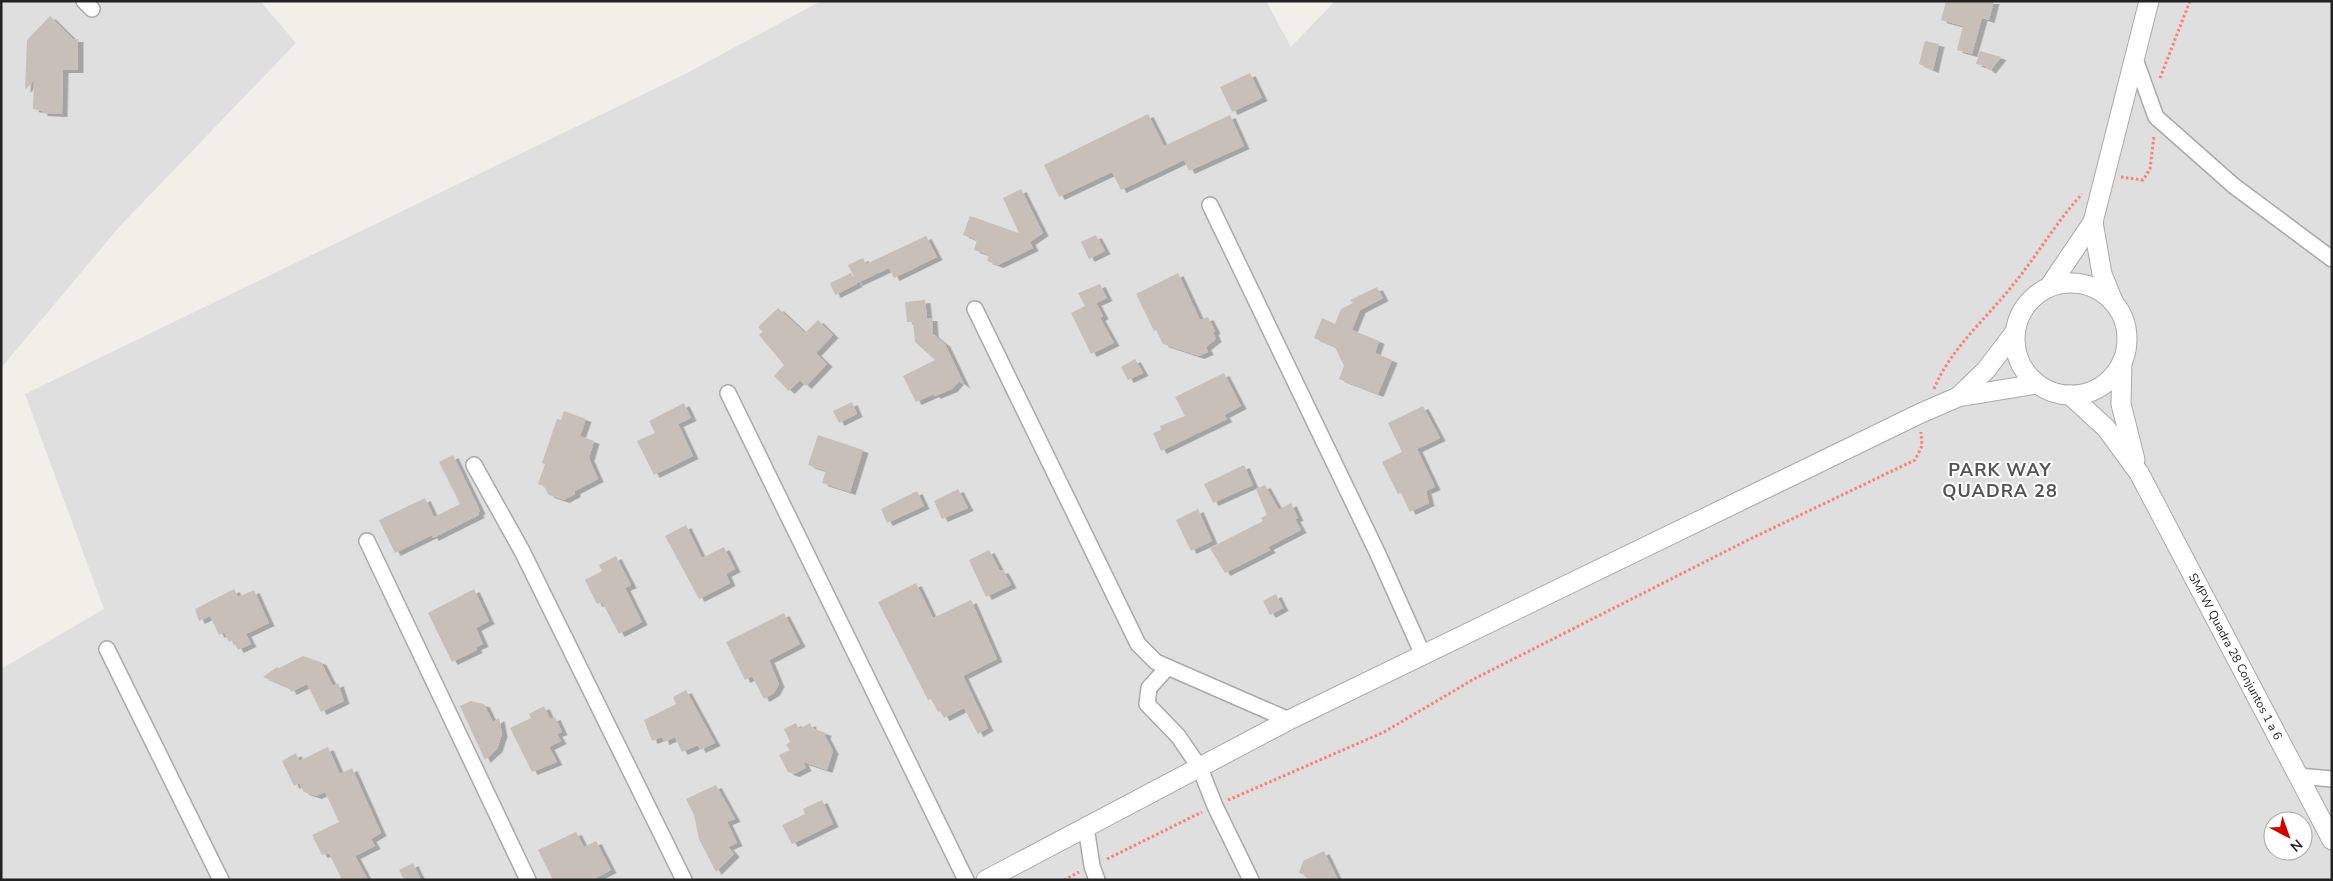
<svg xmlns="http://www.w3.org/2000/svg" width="2333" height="881" font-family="'Nunito Sans',sans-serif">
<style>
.residential{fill:#e0dfdf;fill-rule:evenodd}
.building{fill:#c7bfb8;filter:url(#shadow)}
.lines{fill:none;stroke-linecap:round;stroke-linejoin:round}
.minor-casing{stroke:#a9a9a9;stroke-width:18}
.tertiary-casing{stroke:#a9a9a9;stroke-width:21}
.path{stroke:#fa8072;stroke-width:3;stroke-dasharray:2.5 2.5;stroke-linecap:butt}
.minor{stroke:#fff;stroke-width:15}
.tertiary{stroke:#fff;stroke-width:19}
.labels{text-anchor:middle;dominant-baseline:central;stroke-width:4;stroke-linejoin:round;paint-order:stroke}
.street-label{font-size:12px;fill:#222;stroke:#fff}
.district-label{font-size:18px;font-weight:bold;letter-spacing:1px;fill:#555;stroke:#fff}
</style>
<defs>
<filter id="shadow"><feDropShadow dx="5.5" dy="3" stdDeviation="0" flood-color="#0004"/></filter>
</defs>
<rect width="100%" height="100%" fill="#f2efe9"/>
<path class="residential" d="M1,1H260L296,43L120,226L1,368Z
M821,1H1266L1291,47L1335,1H2332V880H1V669L104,609L25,394L685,74ZM2273,821H2303V851H2273Z"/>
<path class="building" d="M1946,1H1994L1989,20L1982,18L1972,54L1957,50L1963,26L1941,20Z
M50,16L73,39H78V70H63L62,114L42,113V111L33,109L34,80L25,90L27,40Z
M1925,41L1939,44L1933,70L1919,64Z
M1980,51L2001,57L1990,71L1985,66L1976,64Z
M1250,73L1262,98L1232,112L1220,87Z
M1148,114L1164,146L1230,115L1244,146L1189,171L1184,160L1121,190L1112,172L1059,197L1044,165Z
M1021,189L1043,233L1030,242L1033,248L998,265L987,261L989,255L974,250L977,240L963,235L970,216L1019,233L1003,198Z
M1096,235L1105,251L1089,259L1081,242Z
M926,236L937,257L894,278L889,268L857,283L848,265L863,258L866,264Z
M851,273L857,284L835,295L830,283Z
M1178,273L1200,320L1208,317L1215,331L1213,332L1216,339L1206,347L1208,352L1199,356L1163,344L1156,330L1154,331L1136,294Z
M1100,284L1107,298L1096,303L1103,316L1100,318L1114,343L1091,354L1071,313L1085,306L1078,293Z
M1377,287L1383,298L1360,310L1352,330L1379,341L1375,353L1392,360L1378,394L1339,379L1344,366L1335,347L1314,338L1322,318L1335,324L1341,309L1353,303L1350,300Z
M925,300L927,318H932L933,334L945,344L965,386L959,381L952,389L935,396L934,394L916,402L903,376L935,360L915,342L913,322H907L905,302Z
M778,308L805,333L818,320L833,335L816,353L827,364L806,386L800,380L789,391L774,376L784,365L759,335L763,332L758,327Z
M1135,359L1143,373L1128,380L1121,367Z
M1224,373L1241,406L1224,415L1227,419L1161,451L1153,433L1161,430L1160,426L1185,416L1175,397Z
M852,402L857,414L839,423L833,411Z
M684,403L691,418L678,424L693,456L654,475L637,441L655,433L649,421Z
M1423,406L1440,438L1417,449L1435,487L1426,491L1429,503L1410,512L1401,493L1398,494L1382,462L1402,452L1388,423Z
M564,411L586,419L580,436L594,441L589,458L598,479L575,491V494L564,500L549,495L544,486L538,484L545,464L542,463L554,428L557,419L561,420Z
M818,435L863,450L850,492L822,483L826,471L808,465Z
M453,455L480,511L478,512L479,515L433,538L432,535L395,553L379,520L425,498L434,517L460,504L439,462Z
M1244,465L1253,485L1213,503L1204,484Z
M1265,485L1279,510L1291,503L1298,518L1295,519L1301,530L1268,547L1270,550L1225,573L1210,548L1263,521L1261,518L1267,515L1256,489Z
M958,489L968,508L942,519L934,501Z
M917,491L924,506L887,523L881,509Z
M1198,509L1212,541L1191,551L1176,520Z
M686,525L702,558L724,547L735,569L726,574L730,583L699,599L665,536Z
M989,550L1000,571L1003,570L1011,585L986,597L969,560Z
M616,556L631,585L625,588L642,622L619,634L602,602L597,604L585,580L602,571L599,565Z
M916,583L933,618L971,600L997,659L963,676L988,728L978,734L964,708L944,718L940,711L938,712L931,699L928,700L878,602Z
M234,589L238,597L254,590L269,623L246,634L251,644L238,650L233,640L229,642L224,632L219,635L210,616L199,621L195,609Z
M474,589L489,621L476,628L483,644L476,647L477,650L452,662L428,613Z
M1276,594L1283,608L1270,615L1263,601Z
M784,613L800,644L769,660L779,684L774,693L764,699L752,676L745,680L726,642Z
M303,656L321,662L333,686L338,683L344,701L321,712L307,684L291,692L289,688L263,677L277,667L279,668Z
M686,690L715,743L700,750L698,745L682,752L675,737L664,742L662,737L652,741L644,720L676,704L673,697Z
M471,701L484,704L493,722L499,718L502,734L497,749L485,760L460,706Z
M544,706L550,719L555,717L562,732L557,734L561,741L549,747L557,762L532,772L510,728L531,718L529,714Z
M796,723L799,729L810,723L812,728L826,733L825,736L833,751L827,770L803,762L806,768L794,774L788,772L779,755L790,750L786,745L790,742L784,729Z
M328,747L340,774L352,768L381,833L371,839L375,846L355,856L368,880H342L329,853L322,855L312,835L339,822L325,792L316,796L304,792L299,783L294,786L282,761L296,753L299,761Z
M716,785L735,819L727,822L737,843L728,847L734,854L716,872L699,839L694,815L686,799Z
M822,800L833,824L792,844L782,825L805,814L803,809Z
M576,832L584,847L596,841L611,870L592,880H553L538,850Z
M1324,851L1338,880H1306L1308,876L1299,873L1303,861Z
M413,863L421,880H404L399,870Z"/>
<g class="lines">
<defs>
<path id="minor" d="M84,1L92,9
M2135,59L2156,117L2234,186L2332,259
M1210,205L1377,552L1423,655
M975,309L1138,644L1156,662L1289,720
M728,393L966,880
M474,465L522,551L684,880
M367,541L528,880
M107,649L221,880
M1167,668L1149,688L1147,704L1178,736L1200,768L1215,806L1251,880
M2298,776L2332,779
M1086,827L1092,866L1097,880"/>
<g id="tertiary">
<path d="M2093,222L2102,274L2113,301"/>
<circle cx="2071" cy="339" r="56"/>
<path d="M2049,287L2093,222L2149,1"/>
<path d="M2122,362L2121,404L2135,460"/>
<path id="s1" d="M2070,395L2106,428L2139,473L2332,840"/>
<path d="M1958,397L1986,370L2015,332"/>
<path d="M986,880L1289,720L1921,413L1958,397L2036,384"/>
</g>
</defs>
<use href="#minor" class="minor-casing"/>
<use href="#tertiary" class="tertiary-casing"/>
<path class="path" d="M2160,78L2190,1
M2121,177L2143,180L2150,169L2154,136
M1934,389C1950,349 1986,319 2012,286C2037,256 2056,222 2082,194
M1228,800L1384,732L1474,679L1746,541L1915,460L1922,446L1921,432
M1107,859L1202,812
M1064,880L1079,872"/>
<use href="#minor" class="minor"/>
<use href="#tertiary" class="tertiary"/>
</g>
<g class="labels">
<g class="street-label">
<text stroke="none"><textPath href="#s1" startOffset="312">SMPW Quadra 28 Conjuntos 1 a 6</textPath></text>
</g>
<g class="district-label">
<text x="2000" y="470">PARK WAY<tspan x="2000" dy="21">QUADRA 28</tspan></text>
</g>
</g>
<rect width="2333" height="881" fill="none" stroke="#222222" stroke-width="5"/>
<g transform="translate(2288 836) rotate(139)"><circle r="24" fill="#ffffff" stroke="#a7a7a7"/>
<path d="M0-4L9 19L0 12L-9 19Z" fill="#d40000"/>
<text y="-8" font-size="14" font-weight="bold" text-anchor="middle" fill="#222222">N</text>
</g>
</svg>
